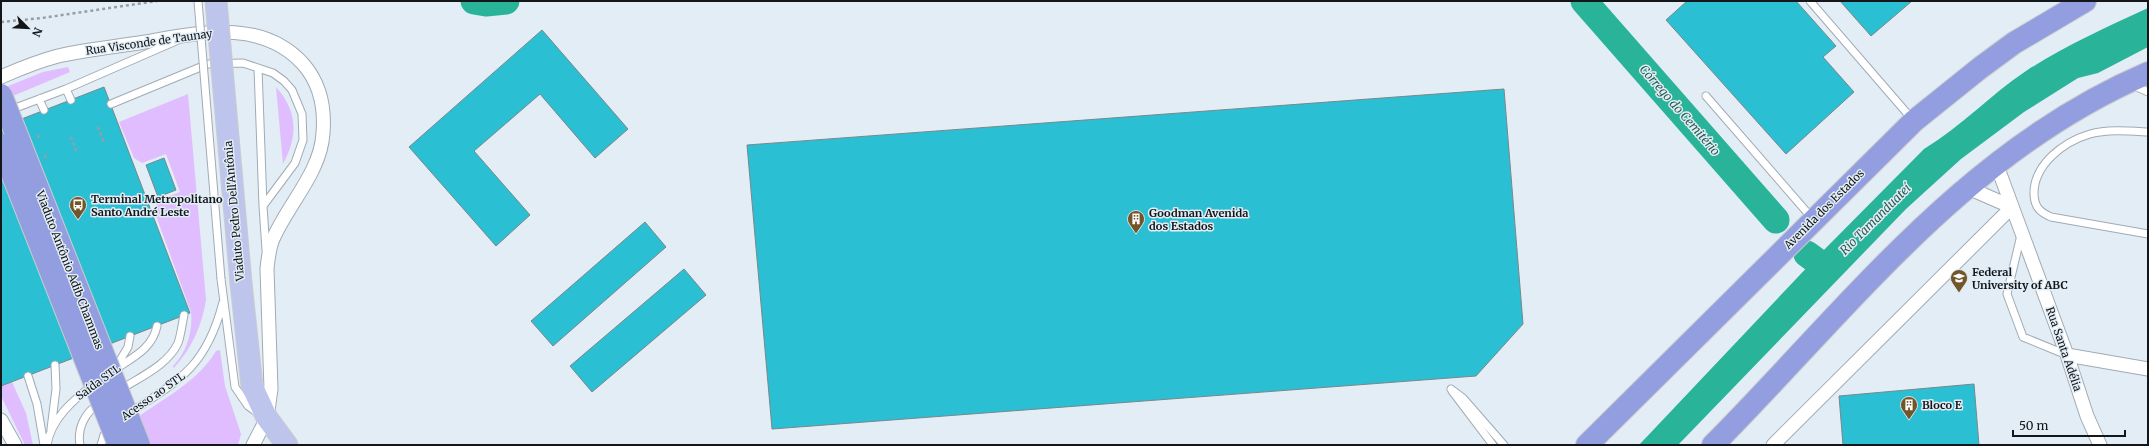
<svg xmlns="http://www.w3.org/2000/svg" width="2149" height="446" font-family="Merriweather,serif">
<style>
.green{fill:#e0bdfe}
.water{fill:#29b398}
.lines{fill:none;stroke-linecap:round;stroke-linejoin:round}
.river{stroke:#29b398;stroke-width:27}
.building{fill:#2bbfd4;stroke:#798789}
.lane-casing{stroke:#a1abb4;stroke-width:9}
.street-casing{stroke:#a1abb4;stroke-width:15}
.primary-casing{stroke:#cbcccd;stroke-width:23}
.highway-casing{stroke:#cbcccd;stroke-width:24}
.path{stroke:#979fa6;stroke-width:2.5;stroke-dasharray:3 3;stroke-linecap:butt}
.lane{stroke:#fff;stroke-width:7}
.street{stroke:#fff;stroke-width:13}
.primary{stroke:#bec5ec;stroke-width:21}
.highway{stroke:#929edf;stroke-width:22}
.lane-bridge-casing{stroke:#a1abb4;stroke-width:9;stroke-linecap:butt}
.primary-bridge-casing{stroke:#cbcccd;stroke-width:23;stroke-linecap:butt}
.highway-bridge-casing{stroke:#cbcccd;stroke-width:24;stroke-linecap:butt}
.lane-bridge{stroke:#fff;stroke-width:7}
.primary-bridge{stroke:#bec5ec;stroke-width:21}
.highway-bridge{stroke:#929edf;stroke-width:22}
.labels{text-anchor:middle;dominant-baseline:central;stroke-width:3;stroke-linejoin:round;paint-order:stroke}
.street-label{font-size:11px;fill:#14171a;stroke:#e2edf6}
.poi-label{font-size:11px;font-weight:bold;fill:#14171a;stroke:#e2edf6;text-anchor:start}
.water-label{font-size:12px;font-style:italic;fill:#295d51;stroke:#e2edf6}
</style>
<rect width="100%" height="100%" fill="#e2edf6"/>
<path class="green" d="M68,67L70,72L1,101V89L43,72Z
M276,87C298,111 298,137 283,164Z
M188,94L206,300C202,325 192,348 174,368L173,366C187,352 193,331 191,312L155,213L157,201L180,192L166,154L142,163L134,158L119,122Z
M220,350L225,386L241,434L238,445H115C121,437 127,426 134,420C163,398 197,383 216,351Z
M12,382L26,413L33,445H25L1,396V386Z"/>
<path class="water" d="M2148,8V47L2098,73L2078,78L2024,112L1961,159L1906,209L1678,445H1639L1814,260L1924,149C1962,126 1990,95 2026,71C2064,46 2107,27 2148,8Z"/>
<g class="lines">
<path class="river" d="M474,1L486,3L506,1
M1584,1L1776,220
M1807,254L1826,268"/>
</g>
<path class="building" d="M1687,1H1796L1836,46L1823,57L1854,92L1786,154L1666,20Z
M1840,1H1912L1871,36Z
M542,30L628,129L595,158L540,94L474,151L530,215L496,246L409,147Z
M104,87L190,313L1,386V127Z
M1504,89L1523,324L1476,376L772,429L747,145Z
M164,158L176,190L158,197L146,165Z
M645,222L666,247L553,346L531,321Z
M684,269L706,295L592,392L570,366Z
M1974,384L1979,445H1843L1839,396Z"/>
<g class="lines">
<defs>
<path id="lane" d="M1810,1L1912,119
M258,68L263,206
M2132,85L2148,92
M66,89L71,100
M1706,96L1812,218
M39,99L44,110
M111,104L208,64L243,63L273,73L284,81L292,90L302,114L303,140L295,163L263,206L266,250
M10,110L66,89L176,41
M2148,132C2130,131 2108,129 2090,134C2063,142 2033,165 2034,195C2035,208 2040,212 2051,217L2148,234
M2021,235L2007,294L2023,337L2067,355
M221,279L235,387L248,406L258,413
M116,367L128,347L130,336
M113,371C131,358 152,350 157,326
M28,376L37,404L44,445
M1451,389L1463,398L1504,445
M120,390C140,377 168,365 178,343C181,335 182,324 184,315
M1452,391L1493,445
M129,413C181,380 207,365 223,302
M51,429L56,389L55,365
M47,445C51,419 73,400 93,385
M80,445C77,428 85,412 100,403
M101,445L104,435L108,429"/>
<path id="street" d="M1,77C19,69 39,61 58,56C84,50 112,47 139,43C194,34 261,16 304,65C320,84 325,109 323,133C321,172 288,204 273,239C269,248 268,259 267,269L271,389L267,418L253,445
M1996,163L2067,355L2087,416L2100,445
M1966,187L2012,207
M2067,355L2148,369
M1,420L15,445
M1773,445L2012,207"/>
<path id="primary" d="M241,283L252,386L267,418L287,445"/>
<path id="highway" d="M1587,445L1914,121L1980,68L2014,43L2085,1
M1713,445C1849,308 1965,151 2148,73"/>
</defs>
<use href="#lane" class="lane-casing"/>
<use href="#street" class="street-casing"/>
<use href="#primary" class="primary-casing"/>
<use href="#highway" class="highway-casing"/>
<path class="path" d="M1,22L42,18L157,1
M98,127L104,142
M37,137L42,135
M71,137L77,153
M44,157L50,155"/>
<use href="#lane" class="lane"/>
<use href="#street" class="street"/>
<use href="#primary" class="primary"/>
<use href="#highway" class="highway"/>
<defs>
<path id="lane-bridge" d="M198,1L221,279"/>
<path id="primary-bridge" d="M216,1L241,283"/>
<path id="highway-bridge" d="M1,95L139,445
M1,145L119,445"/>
</defs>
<use href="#lane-bridge" class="lane-bridge-casing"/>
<use href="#primary-bridge" class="primary-bridge-casing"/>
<use href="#highway-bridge" class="highway-bridge-casing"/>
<use href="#lane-bridge" class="lane-bridge"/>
<use href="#primary-bridge" class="primary-bridge"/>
<use href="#highway-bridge" class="highway-bridge"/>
</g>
<defs>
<symbol id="bus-pin" viewBox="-11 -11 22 30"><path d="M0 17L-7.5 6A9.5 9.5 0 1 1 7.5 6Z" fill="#725529" stroke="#e2edf6"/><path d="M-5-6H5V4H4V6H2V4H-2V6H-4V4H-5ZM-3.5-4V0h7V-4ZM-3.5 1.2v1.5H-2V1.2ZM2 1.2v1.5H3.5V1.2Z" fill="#fff"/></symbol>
<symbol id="building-pin" viewBox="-11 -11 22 30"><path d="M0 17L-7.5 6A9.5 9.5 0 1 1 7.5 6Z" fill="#725529" stroke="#e2edf6"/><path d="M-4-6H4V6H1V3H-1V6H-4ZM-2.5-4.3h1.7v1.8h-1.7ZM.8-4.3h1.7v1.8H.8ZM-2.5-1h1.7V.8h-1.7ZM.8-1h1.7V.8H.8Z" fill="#fff"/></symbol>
<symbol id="university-pin" viewBox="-11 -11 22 30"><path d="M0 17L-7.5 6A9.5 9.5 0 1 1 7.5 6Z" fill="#725529" stroke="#e2edf6"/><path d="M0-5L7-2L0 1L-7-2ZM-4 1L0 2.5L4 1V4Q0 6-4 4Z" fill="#fff"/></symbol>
</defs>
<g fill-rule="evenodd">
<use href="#bus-pin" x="68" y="195" width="20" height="27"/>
<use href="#building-pin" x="1126" y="209" width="20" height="27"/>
<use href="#university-pin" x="1949" y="268" width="20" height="27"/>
<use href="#building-pin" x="1899" y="395" width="20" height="27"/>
</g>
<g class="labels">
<g class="street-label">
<text transform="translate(149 42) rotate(-8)">Rua Visconde de Taunay</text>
<text transform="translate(1824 209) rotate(-45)">Avenida dos Estados</text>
<text transform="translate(234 211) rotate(-95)">Viaduto Pedro Dell'Antônia</text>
<text transform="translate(70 270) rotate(69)">Viaduto Antônio Adib Chammas</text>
<text transform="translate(2064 349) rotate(71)">Rua Santa Adélia</text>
<text transform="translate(98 382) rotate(-36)">Saída STL</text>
<text transform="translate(153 396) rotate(-35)">Acesso ao STL</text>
</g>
<g class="poi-label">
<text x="91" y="199">Terminal Metropolitano<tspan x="91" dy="13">Santo André Leste</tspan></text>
<text x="1149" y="213">Goodman Avenida<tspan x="1149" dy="13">dos Estados</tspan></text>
<text x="1972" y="272">Federal<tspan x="1972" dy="13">University of ABC</tspan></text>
<text x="1922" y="405">Bloco E</text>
</g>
<g class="water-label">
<text transform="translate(1680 110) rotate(49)">Córrego do Cemitério</text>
<text transform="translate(1875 219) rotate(-45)">Rio Tamanduateí</text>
</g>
</g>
<rect width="2149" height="446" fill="none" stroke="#14171a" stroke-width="4"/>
<g transform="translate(28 28) rotate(114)" stroke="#e2edf6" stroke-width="3" paint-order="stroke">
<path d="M0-3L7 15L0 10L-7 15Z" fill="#14171a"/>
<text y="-6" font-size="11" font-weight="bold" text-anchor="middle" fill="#14171a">N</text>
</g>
<path d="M2013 430v6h112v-6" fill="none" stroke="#14171a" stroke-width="2"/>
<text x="2019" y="430" font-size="12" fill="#14171a" stroke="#e2edf6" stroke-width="3" paint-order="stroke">50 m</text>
</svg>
